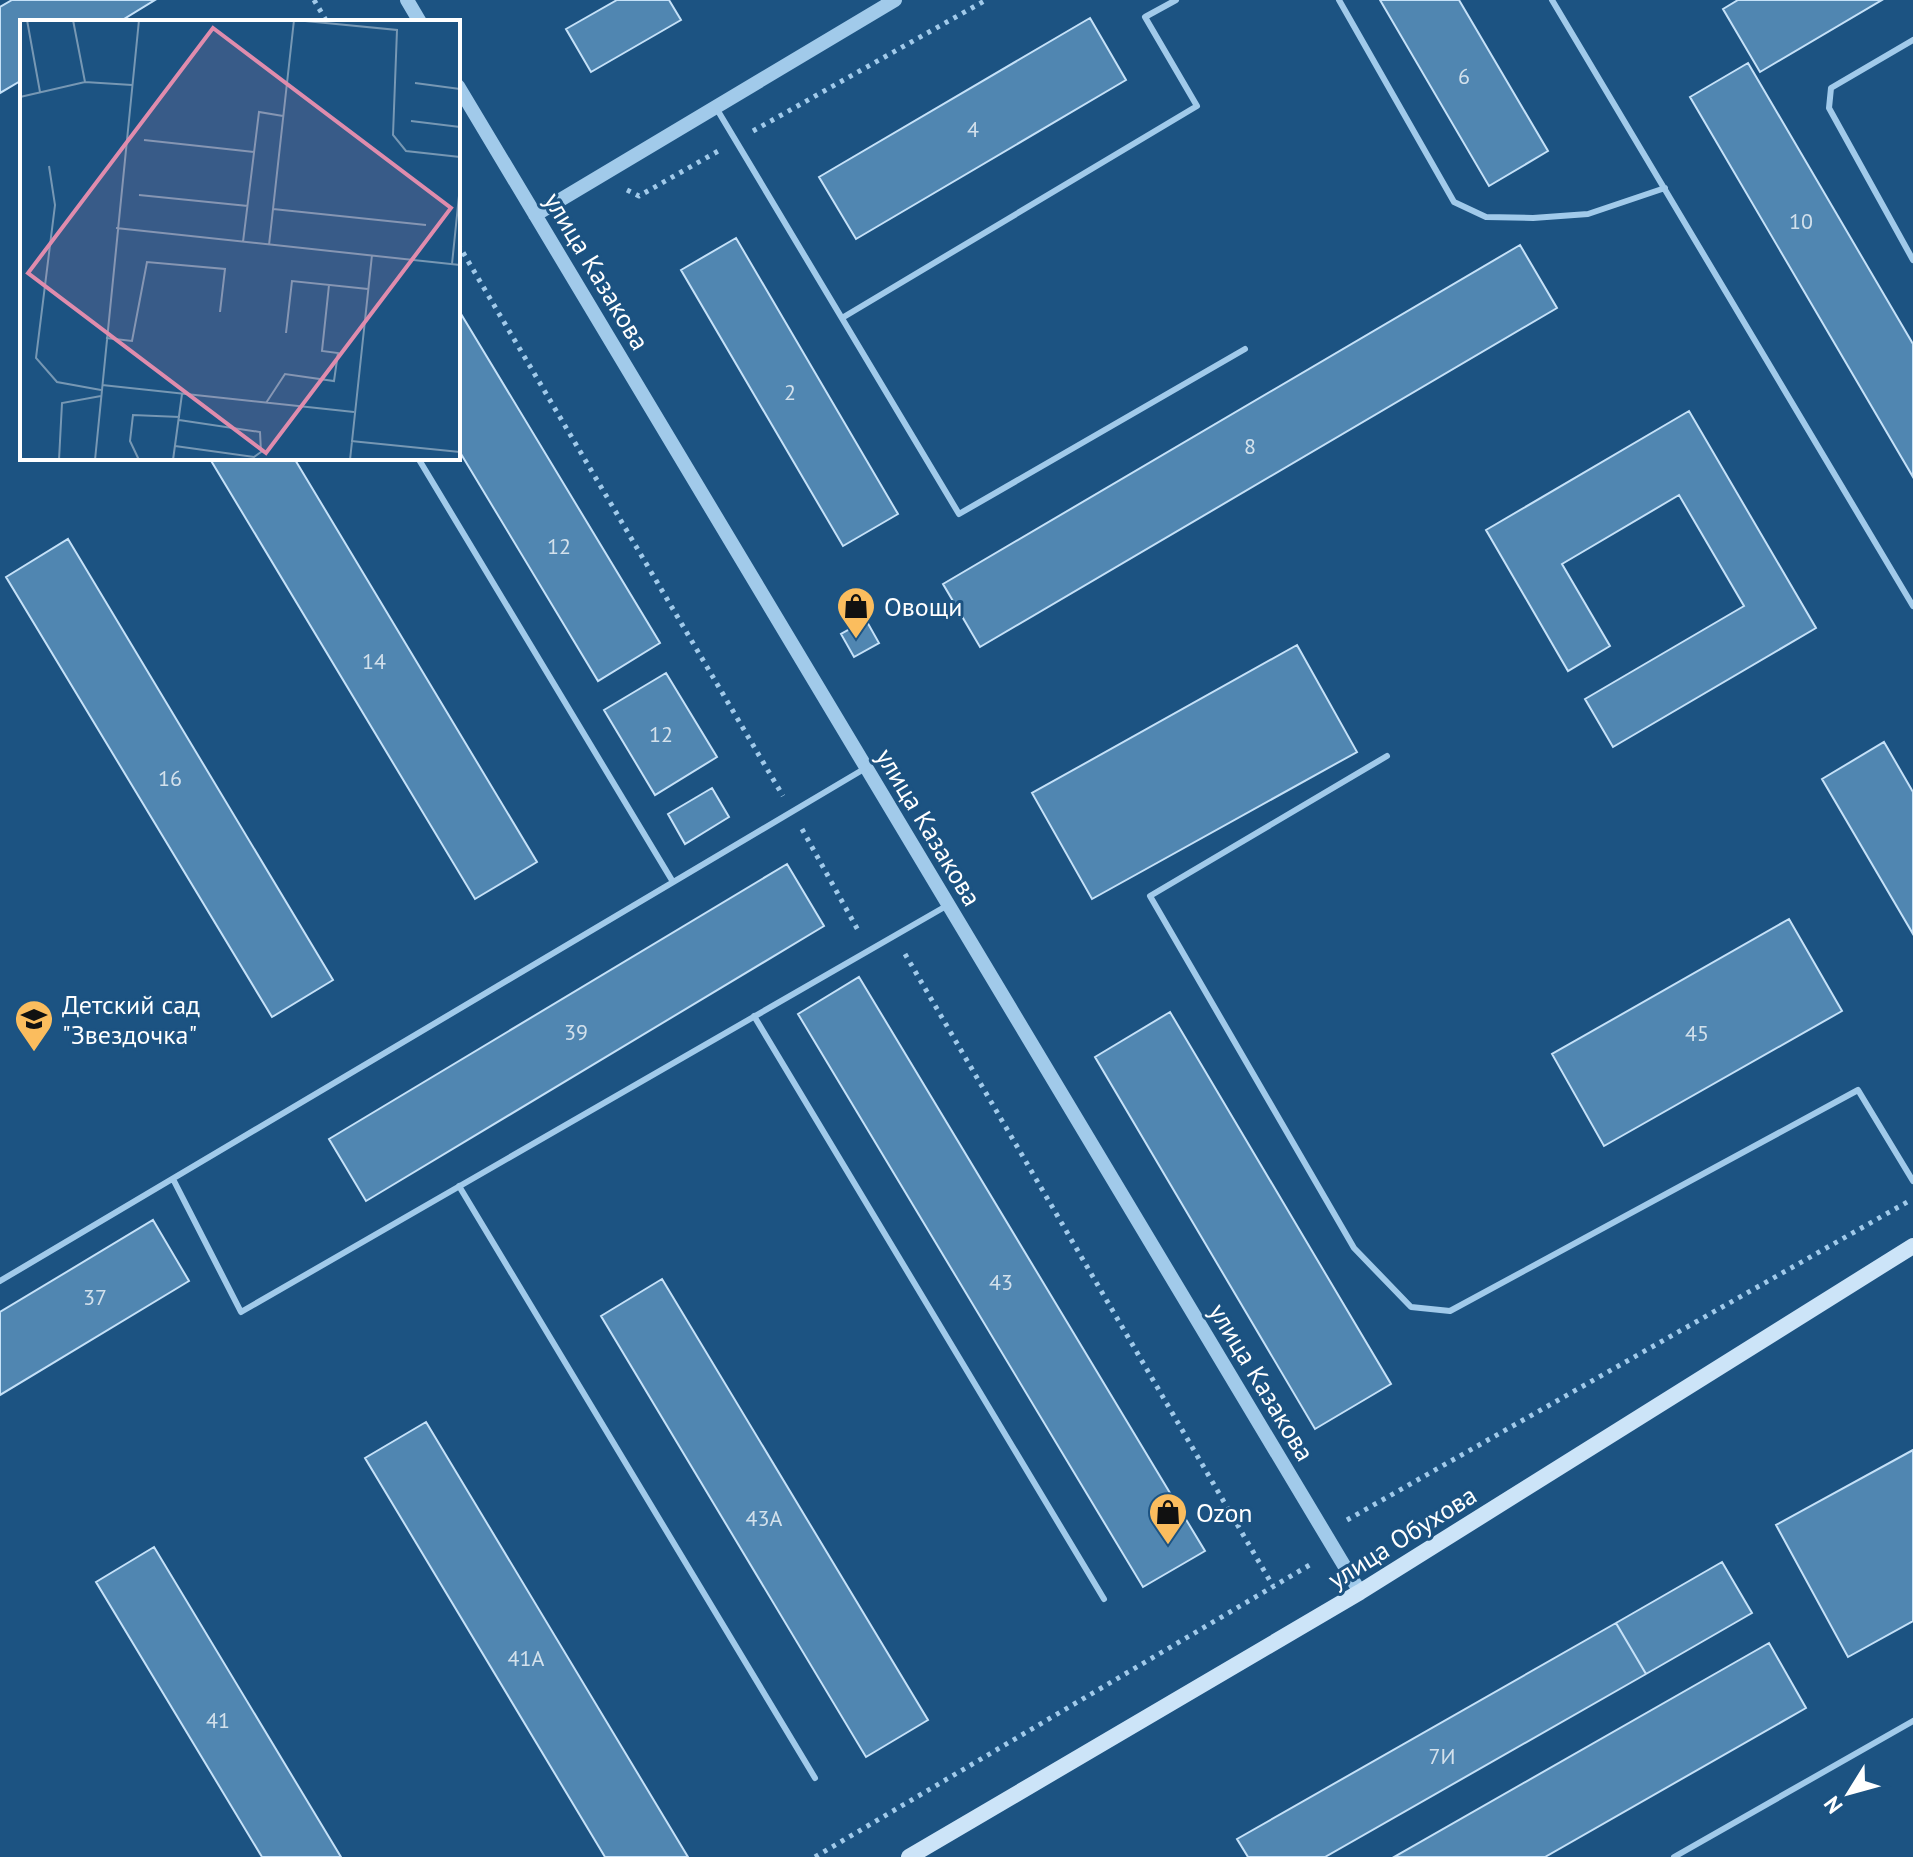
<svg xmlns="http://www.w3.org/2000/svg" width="1913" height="1857" font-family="'PT Sans',sans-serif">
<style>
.building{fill:#5086b1;stroke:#c5e1f8;stroke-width:2}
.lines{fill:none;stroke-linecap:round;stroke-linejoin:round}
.path{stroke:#a1caea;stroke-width:5;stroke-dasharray:4 6;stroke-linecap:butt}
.service{stroke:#a1caea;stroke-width:6}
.tertiary{stroke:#a1caea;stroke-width:14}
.secondary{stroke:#cce4f8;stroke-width:16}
.labels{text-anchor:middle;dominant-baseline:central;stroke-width:6;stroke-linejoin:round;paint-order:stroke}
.number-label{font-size:22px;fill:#d3e1ec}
.street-label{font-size:26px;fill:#fff;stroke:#1c5382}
.poi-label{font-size:26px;fill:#fff;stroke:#1c5382;text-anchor:start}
.inset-road{fill:none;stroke:#7798b4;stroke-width:2}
.view{fill:#e08cad;fill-opacity:0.15;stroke:#e08cad;stroke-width:4}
.inset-edge{fill:none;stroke:#fff;stroke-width:4}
</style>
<rect width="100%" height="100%" fill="#1c5382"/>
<path class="building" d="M12,0H155L119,22H22V80L0,93V7Z
M617,0H669L681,20L591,72L566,29Z
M1380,0H1459L1548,151L1489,186Z
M1738,0H1882L1760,72L1723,9Z
M1090,18L1126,80L856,239L819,177Z
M1748,63L1913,344V477L1690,97Z
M736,238L898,514L843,546L681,270Z
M1520,245L1557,308L980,647L943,584Z
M458,309L660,643L598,681L458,449Z
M1689,411L1816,628L1613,747L1585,699L1744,606L1679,495L1562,564L1610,646L1568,671L1486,530Z
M294,458L537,862L475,899L210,459Z
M68,539L333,980L272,1017L6,577Z
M866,620L879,643L854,657L841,634Z
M1297,645L1357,752L1092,899L1032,793Z
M666,673L717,757L655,795L604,710Z
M1884,742L1913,792V934L1822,779Z
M712,788L729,817L685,844L668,814Z
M787,864L824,926L366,1201L329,1139Z
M1789,919L1842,1011L1604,1146L1552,1054Z
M859,977L1205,1551L1143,1587L798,1014Z
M1170,1012L1391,1384L1315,1429L1095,1057Z
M153,1220L189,1281L0,1395V1312Z
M662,1279L928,1720L866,1757L601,1316Z
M426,1422L688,1857H605L365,1458Z
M1913,1450V1621L1848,1657L1776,1525Z
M154,1547L341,1857H262L96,1582Z
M1722,1562L1752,1613L1646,1674L1616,1623Z
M1616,1623L1646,1674L1325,1857H1248L1237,1839Z
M1769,1643L1806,1708L1545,1857H1394Z"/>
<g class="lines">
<path class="path" d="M314,0L327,22
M753,131L986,0
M627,190L639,196L720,150
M458,244L783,796
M802,829L859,932
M905,954L1273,1586
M1347,1520L1909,1201
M815,1857L1313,1563"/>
<path class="service" d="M1339,0L1454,202L1486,217L1533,218L1588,214L1665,188
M1552,0L1913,606
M1913,40L1831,88L1829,108L1913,260
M715,106L959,514L1245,349
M842,318L1197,106L1145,17L1176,0
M418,458L673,882
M1387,756L1150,896L1354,1248L1411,1307L1450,1311L1858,1090L1913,1181
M754,1016L1104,1599
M173,1179L241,1312L948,905
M459,1186L815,1778
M0,1281L864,769
M1674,1857L1913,1721"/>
<path class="tertiary" d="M407,0L420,22
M458,86L1360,1592
M535,215L895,0"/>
<path class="secondary" d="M909,1857L1360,1592L1913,1246"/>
</g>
<defs>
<symbol id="shop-pin" viewBox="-11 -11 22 30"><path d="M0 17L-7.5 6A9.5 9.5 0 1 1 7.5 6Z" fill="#fbbd5e" stroke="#1c5382"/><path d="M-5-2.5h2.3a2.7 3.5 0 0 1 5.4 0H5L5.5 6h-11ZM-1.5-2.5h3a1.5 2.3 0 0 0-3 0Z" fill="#111"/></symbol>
<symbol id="school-pin" viewBox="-11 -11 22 30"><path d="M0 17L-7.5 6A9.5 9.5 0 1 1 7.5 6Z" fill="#fbbd5e" stroke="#1c5382"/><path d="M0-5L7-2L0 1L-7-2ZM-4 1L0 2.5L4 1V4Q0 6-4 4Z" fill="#111"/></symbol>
</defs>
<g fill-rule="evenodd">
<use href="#shop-pin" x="834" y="584" width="44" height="60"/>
<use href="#school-pin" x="12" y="997" width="44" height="60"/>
<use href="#shop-pin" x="1146" y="1490" width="44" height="60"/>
</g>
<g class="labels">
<g class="number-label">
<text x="1464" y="76">6</text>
<text x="973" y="129">4</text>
<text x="1801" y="221">10</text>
<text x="790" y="392">2</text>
<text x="1250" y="446">8</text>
<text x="559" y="546">12</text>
<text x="374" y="661">14</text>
<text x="661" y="734">12</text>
<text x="170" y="778">16</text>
<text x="576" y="1032">39</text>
<text x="1697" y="1033">45</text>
<text x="1001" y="1282">43</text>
<text x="95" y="1297">37</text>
<text x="764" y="1518">43А</text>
<text x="526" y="1658">41А</text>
<text x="218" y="1720">41</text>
<text x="1442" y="1756">7И</text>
</g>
<g class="street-label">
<text transform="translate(597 271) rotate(59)">улица Казакова</text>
<text transform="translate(929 827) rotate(59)">улица Казакова</text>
<text transform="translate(1262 1382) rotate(59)">улица Казакова</text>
<text transform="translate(1402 1537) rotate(-32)">улица Обухова</text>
</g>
<g class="poi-label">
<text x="884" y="606">Овощи</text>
<text x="62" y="1004">Детский сад<tspan x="62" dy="30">"Звездочка"</tspan></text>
<text x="1196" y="1512">Ozon</text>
</g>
</g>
<g transform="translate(20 20)">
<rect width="440" height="440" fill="#1c5382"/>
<path class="inset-road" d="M7,0L20,72M53,0L65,62M275,0L377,10L373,115L386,131L440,137M395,63L440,69M0,77L65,62L112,65M391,101L440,107M124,120L234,132M29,146L35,185L16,338L37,362L81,370M119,175L228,186M253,189L406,205M96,208L440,245M223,222L239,92L263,96M249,225L274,0M432,244L440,166M266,313L272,261L348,269M86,318L112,321L127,242L205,249L200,292M82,365L334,392M246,383L265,354L314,361L318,333L302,331L309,265M331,421L440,432M155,426L234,437L241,432L240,412L159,400M39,440L42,383L81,376M75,440L119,0M119,440L110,421L113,395L160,397M153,440L162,374M330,440L352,235"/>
<path class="view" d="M193,8L431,188L246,433L8,253Z"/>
<rect width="440" height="440" class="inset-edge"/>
</g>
<g transform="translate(1849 1793) rotate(233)" stroke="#1c5382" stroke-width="6" paint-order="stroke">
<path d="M0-6L14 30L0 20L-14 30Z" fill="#ffffff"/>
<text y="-12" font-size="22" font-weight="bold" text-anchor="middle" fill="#ffffff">N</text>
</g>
</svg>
